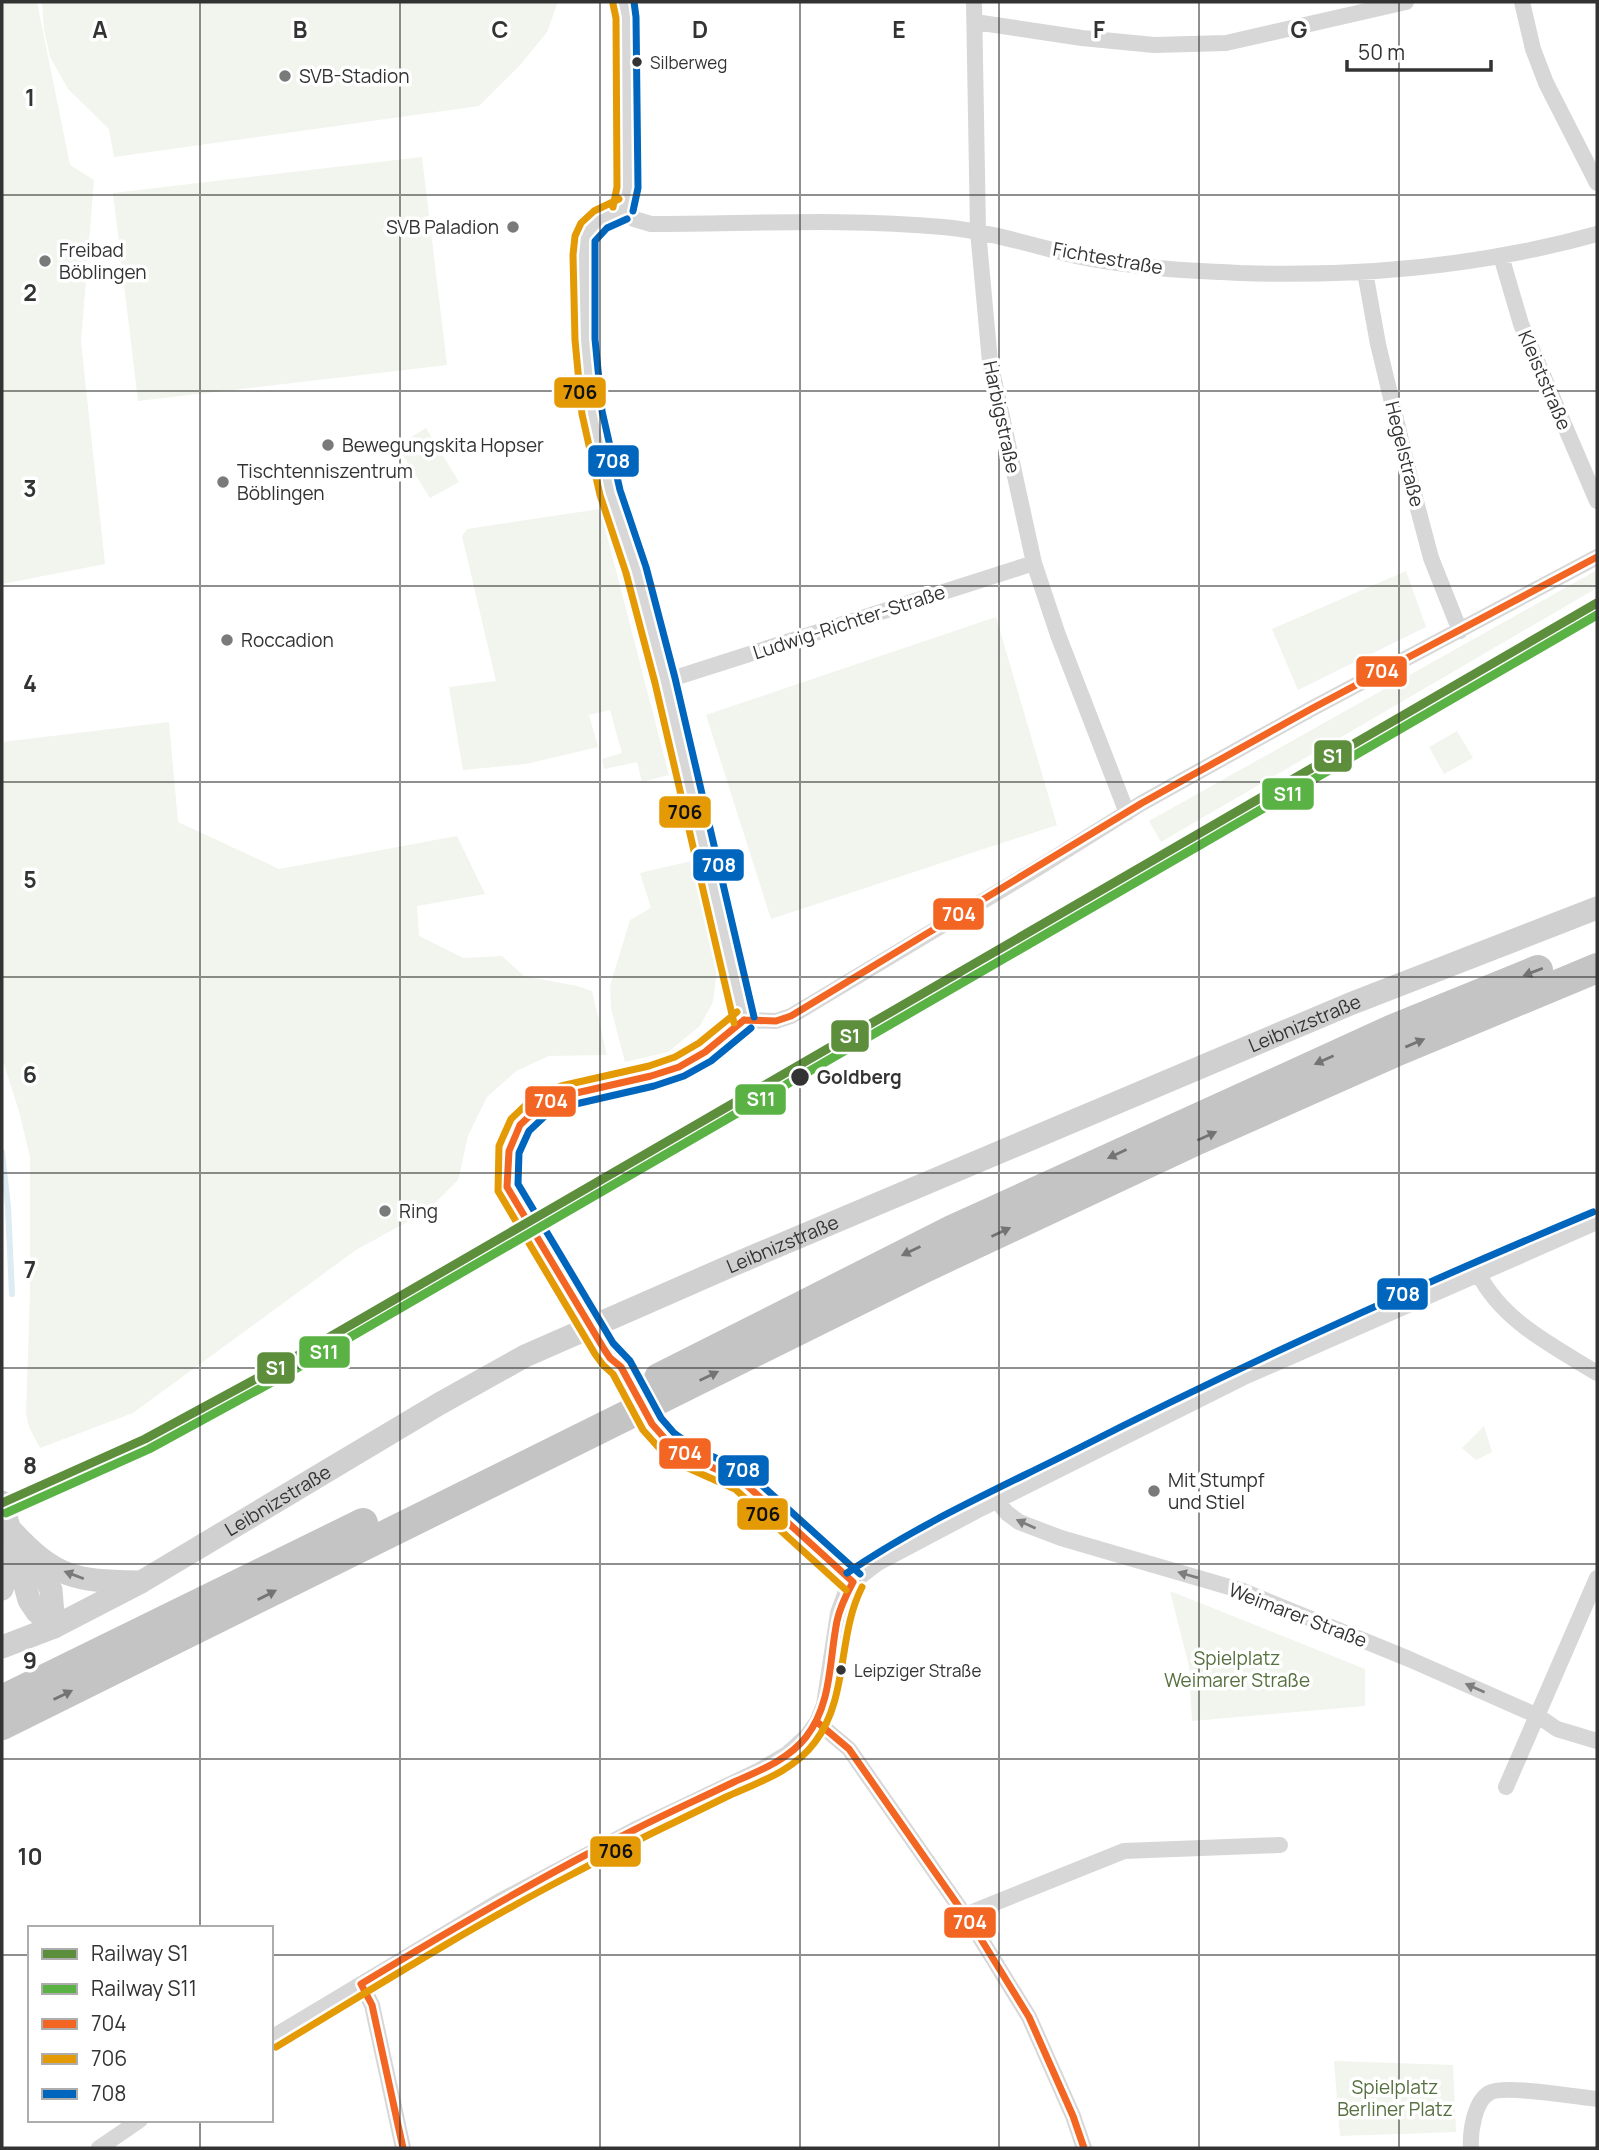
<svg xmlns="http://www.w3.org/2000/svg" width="1599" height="2150" font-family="Manrope,sans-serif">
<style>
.green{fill:#f1f5ed}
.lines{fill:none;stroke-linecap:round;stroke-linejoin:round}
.stream{stroke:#ddebf3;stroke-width:6}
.street{stroke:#d7d7d7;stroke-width:16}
.secondary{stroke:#d0d0d0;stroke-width:23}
.highway{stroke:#c4c4c4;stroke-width:30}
.bus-1-casing{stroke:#fff;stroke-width:12}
.bus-2-casing{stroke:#fff;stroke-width:12}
.bus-3-casing{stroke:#fff;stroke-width:12}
.bus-1{stroke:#f26522;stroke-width:7}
.bus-2{stroke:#e39a05;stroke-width:7}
.bus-3{stroke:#0065bd;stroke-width:7}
.rail-1-casing{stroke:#fff;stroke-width:14}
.rail-2-casing{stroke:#fff;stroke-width:14}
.rail-1{stroke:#5c8e3c;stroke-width:9}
.rail-2{stroke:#59b243;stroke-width:9}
.oneway{fill:#747474}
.oneway2{fill:#7d7d7d}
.oneway3{fill:#7a7a7a}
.grid{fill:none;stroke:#333;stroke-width:2;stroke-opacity:0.55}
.bus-dot{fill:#333;stroke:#fff;stroke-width:2.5}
.poi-dot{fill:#7a7a7a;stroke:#fff;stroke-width:2.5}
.labels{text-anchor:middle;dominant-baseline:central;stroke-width:7;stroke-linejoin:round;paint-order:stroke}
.bus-label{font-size:17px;fill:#333;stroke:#fff;text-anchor:start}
.poi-label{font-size:19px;fill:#333;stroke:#fff;text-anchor:start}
.street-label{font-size:19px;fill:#333;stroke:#fff}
.stop-label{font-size:19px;font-weight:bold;fill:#333;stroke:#fff;text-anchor:start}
.park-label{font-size:19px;fill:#56703f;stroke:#fff}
.grid-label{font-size:23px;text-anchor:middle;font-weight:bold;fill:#333;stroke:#fff;stroke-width:7;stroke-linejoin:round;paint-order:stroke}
.line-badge{stroke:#fff;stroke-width:2.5}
.badge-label{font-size:19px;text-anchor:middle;font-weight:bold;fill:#fff}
.pale-badge-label{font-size:19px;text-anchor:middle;font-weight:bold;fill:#111}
</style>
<rect width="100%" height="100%" fill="#fff"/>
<path class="green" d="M2,2H37L70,165L94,180L81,342L105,564L2,584Z
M42,2H558L547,32L521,64L479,106L114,157L109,129L68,89L50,57L44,30Z
M422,157L447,365L138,401L113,193Z
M426,428L459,482L430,498L397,446Z
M600,509L669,775L642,782L637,762L604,769L602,759L622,753L610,710L589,715L598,747L526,764L463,770L449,687L496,681L462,536L467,529Z
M1597,570V588L1161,842L1149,821Z
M1406,571L1426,627L1298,690L1272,629Z
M996,617L1057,825L771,919L706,715Z
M169,722L178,822L279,869L457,836L485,894L417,906L419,936L463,958L502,956L524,976L577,986L592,991L607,1055L549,1056L516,1071L487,1097L468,1136L458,1180L427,1211L356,1250L133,1413L40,1448L29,1427L26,1413L30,1294V1157L19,1111L2,1058V742Z
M1457,731L1473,758L1444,774L1429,747Z
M691,861L717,971L713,1002L700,1026L668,1052L625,1062L611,1008L610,986L630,920L651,908L640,873Z
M1484,1426L1492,1452L1476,1460L1462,1448Z
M1170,1591L1365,1669V1706L1192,1721L1189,1666Z
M1334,2061L1453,2065L1456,2132L1340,2136Z"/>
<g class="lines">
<path class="stream" d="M2,1152L8,1207L12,1294"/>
<path class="street" d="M623,2L626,17L628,188L623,209
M974,2L978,231L990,362L1034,563L1058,635L1127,813
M1522,2L1533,49L1546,83L1597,183
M975,22L1082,38L1154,45L1226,43L1406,2
M623,209L601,219L590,229L585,238L583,255L585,340L592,413L610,493L636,570L665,681L736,993L744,1020L776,1021L791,1016L1038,868L1142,803L1311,709L1597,557
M623,209L634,219L651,224C748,224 846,218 943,227C987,231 1028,244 1072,255C1097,261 1124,264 1150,267C1180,271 1210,271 1240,273C1360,277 1482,266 1597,234
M1501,256L1521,324L1597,501
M1365,272L1378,344L1413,490L1431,558L1460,631
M665,681L1034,563
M1478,1273C1502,1321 1553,1346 1597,1373
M997,1501L1007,1513L1019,1522L1061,1538L1243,1591L1409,1659L1538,1716L1557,1729L1597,1741
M817,1722L849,1749L976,1931L1029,2017L1073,2116L1084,2148
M1506,1787L1597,1578
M965,1915L1124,1851L1280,1845
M361,1984L372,2005L403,2148
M271,2038L498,1902L634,1830L760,1770L787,1754L807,1736L817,1722L824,1705L838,1613L845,1594L853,1582L878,1563L980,1509L1242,1378L1597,1222
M99,2148L140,2120
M1471,2148C1470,2133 1474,2102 1489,2093C1503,2084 1577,2097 1597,2099"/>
<g class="secondary">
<path d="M2,1502L29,1600L37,1612L54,1627"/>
<path d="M10,1529C55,1578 74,1581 138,1582"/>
<path d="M36,1556L51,1590L54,1627"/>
<path d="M2,1589L9,1566L10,1546"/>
<path id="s1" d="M2,1647L54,1627L141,1582L439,1404L525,1356L728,1267L1350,1004L1597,908"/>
</g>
<path class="highway" d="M659,1378L952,1230L1391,1030L1538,970
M2,1700L363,1523
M2,1725L924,1268L1195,1141L1393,1053L1597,968"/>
<defs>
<path id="bus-1" d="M744,1020L776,1021L791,1016L1142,803L1311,709L1597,557
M744,1020L705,1052L679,1067L651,1076L563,1096L539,1107L520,1125L509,1151L507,1187L604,1349L610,1358L621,1367L652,1424L667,1441L693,1459L741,1480L853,1582
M817,1722L849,1749L976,1931L1029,2017L1073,2116L1084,2148
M361,1984C450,1930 540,1877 634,1830C667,1813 701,1798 734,1782C759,1771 788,1760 806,1737C832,1704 829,1661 837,1621C840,1607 846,1595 853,1582
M361,1984L372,2005L403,2148"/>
<path id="bus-2" d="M613,4L616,18L617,187L613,207
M619,199L594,211L581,223L575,236L573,255L575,340L582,414L600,495L626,573L655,683L734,1023
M737,1012L699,1043L675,1057L649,1066L561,1086L533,1098L511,1119L499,1146L498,1191L595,1354L603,1365L613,1374L643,1430L660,1449L688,1468L735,1489L846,1590
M276,2047C372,1989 466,1930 565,1878C601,1859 637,1840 673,1823C691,1814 708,1806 726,1797C757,1783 794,1771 815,1742C849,1697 837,1636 862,1587"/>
<path id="bus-3" d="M633,211L638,188L636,17L634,2
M627,219L607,228L595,241V339L602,411L620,490L646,567L675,678L754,1017
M751,1028L711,1061L684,1076L654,1086L567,1106L545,1116L529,1131L519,1153L518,1184L613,1343L630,1361L661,1418L674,1433L698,1450L747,1472L860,1574
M847,1573C920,1523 1000,1488 1079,1448C1247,1362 1419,1285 1593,1212"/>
</defs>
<use href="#bus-1" class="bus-1-casing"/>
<use href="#bus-2" class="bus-2-casing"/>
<use href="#bus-3" class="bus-3-casing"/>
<use href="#bus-1" class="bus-1"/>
<use href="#bus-2" class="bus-2"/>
<use href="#bus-3" class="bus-3"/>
<defs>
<path id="rail-1" d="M2,1503L145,1439L278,1367L1597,603"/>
<path id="rail-2" d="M6,1513L149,1449L283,1376L1597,615"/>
</defs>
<use href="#rail-1" class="rail-1-casing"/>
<use href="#rail-2" class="rail-2-casing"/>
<use href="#rail-1" class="rail-1"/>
<use href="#rail-2" class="rail-2"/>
</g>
<defs><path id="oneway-solid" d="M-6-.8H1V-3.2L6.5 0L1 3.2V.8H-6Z" transform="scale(1.75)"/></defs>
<g class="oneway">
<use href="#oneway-solid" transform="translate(1533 972) rotate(159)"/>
<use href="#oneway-solid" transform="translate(1415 1043) rotate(-23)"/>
<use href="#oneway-solid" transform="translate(1324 1060) rotate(156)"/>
<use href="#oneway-solid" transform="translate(1207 1136) rotate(-24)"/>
<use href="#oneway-solid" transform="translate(1117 1154) rotate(155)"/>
<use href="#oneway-solid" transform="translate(1001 1232) rotate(-25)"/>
<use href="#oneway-solid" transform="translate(911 1251) rotate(154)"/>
<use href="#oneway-solid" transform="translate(709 1376) rotate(-26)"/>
<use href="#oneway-solid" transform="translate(267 1595) rotate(-27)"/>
<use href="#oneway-solid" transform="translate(63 1695) rotate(-26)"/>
</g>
<g class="oneway2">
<use href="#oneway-solid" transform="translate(1026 1524) rotate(-156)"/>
<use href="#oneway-solid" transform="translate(1188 1575) rotate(-164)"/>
<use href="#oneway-solid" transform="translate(1475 1688) rotate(-156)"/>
</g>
<use class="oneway3" href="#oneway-solid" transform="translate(74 1575) rotate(-159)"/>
<path class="grid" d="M200,2V1928M400,2V2148M600,2V2148M800,2V2148M999,2V2148M1199,2V2148M1399,2V2148M2,195H1597M2,391H1597M2,586H1597M2,782H1597M2,977H1597M2,1173H1597M2,1368H1597M2,1564H1597M2,1759H1597M2,1955H30M271,1955H1597M200,2120V2148"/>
<g class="bus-dot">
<circle cx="637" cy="62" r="6"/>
<circle cx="800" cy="1077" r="10"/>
<circle cx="841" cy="1670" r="6"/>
</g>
<g class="poi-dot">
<circle cx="285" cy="76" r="7"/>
<circle cx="513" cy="227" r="7"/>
<circle cx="45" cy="261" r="7"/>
<circle cx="328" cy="445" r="7"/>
<circle cx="223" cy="482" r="7"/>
<circle cx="227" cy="640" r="7"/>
<circle cx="385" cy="1211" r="7"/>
<circle cx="1154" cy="1491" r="7"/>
</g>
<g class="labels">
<g class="bus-label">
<text x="650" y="62">Silberweg</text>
<text x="854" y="1670">Leipziger Straße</text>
</g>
<g class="poi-label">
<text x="299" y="76">SVB-Stadion</text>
<text x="499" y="227" text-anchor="end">SVB Paladion</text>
<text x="59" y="250">Freibad<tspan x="59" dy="22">Böblingen</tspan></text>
<text x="342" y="445">Bewegungskita Hopser</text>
<text x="237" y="471">Tischtenniszentrum<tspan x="237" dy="22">Böblingen</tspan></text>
<text x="241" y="640">Roccadion</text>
<text x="399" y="1211">Ring</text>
<text x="1168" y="1480">Mit Stumpf<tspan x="1168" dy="22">und Stiel</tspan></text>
</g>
<g class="street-label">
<text transform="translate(1108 258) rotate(10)">Fichtestraße</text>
<text transform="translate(1545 380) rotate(67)">Kleiststraße</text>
<text transform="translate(1002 417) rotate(78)">Harbigstraße</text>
<text transform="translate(1405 454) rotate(76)">Hegelstraße</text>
<text transform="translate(849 622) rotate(-18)">Ludwig-Richter-Straße</text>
<text stroke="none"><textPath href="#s1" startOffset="1447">Leibnizstraße</textPath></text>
<text stroke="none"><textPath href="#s1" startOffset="880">Leibnizstraße</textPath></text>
<text stroke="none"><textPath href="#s1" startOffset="313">Leibnizstraße</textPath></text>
<text transform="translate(1298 1615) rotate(21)">Weimarer Straße</text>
</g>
<g class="stop-label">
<text x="817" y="1077">Goldberg</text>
</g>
<g class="park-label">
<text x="1237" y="1658">Spielplatz<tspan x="1237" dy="22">Weimarer Straße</tspan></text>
<text x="1395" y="2087">Spielplatz<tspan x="1395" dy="22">Berliner Platz</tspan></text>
</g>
</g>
<g class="grid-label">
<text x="100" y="38">A</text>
<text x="300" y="38">B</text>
<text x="500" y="38">C</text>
<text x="700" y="38">D</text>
<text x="899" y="38">E</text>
<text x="1099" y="38">F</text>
<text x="1299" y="38">G</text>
<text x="30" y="106">1</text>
<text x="30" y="301">2</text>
<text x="30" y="497">3</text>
<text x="30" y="692">4</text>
<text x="30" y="888">5</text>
<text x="30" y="1083">6</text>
<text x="30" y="1278">7</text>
<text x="30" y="1474">8</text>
<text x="30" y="1669">9</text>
<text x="30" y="1865">10</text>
</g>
<g class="line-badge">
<rect x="553" y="376" width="54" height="33" rx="7" fill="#e39a05"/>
<rect x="587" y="444" width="53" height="34" rx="7" fill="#0065bd"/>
<rect x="1355" y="655" width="53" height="33" rx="7" fill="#f26522"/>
<rect x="1313" y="739" width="40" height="34" rx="7" fill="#5c8e3c"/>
<rect x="1261" y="777" width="54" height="34" rx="7" fill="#59b243"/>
<rect x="658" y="795" width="54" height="34" rx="7" fill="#e39a05"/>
<rect x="692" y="848" width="53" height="34" rx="7" fill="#0065bd"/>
<rect x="932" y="897" width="53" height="34" rx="7" fill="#f26522"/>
<rect x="830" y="1019" width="40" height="34" rx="7" fill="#5c8e3c"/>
<rect x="734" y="1083" width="53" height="33" rx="7" fill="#59b243"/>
<rect x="524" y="1085" width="53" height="33" rx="7" fill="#f26522"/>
<rect x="1376" y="1277" width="53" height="34" rx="7" fill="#0065bd"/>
<rect x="298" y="1335" width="53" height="34" rx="7" fill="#59b243"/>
<rect x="256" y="1351" width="40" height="34" rx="7" fill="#5c8e3c"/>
<rect x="658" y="1437" width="54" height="33" rx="7" fill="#f26522"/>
<rect x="717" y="1454" width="53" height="33" rx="7" fill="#0065bd"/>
<rect x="736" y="1497" width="53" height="34" rx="7" fill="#e39a05"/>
<rect x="589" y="1835" width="53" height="33" rx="7" fill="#e39a05"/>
<rect x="943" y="1906" width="54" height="33" rx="7" fill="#f26522"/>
</g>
<g class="badge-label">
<text x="613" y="468">708</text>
<text x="1382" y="678">704</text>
<text x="1333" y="763">S1</text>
<text x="1288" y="801">S11</text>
<text x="719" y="872">708</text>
<text x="959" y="921">704</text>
<text x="850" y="1043">S1</text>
<text x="761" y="1106">S11</text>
<text x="551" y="1108">704</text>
<text x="1403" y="1301">708</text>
<text x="324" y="1359">S11</text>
<text x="276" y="1375">S1</text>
<text x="685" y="1460">704</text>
<text x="743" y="1477">708</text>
<text x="970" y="1929">704</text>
</g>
<g class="pale-badge-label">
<text x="580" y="399">706</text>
<text x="685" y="819">706</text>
<text x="763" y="1521">706</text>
<text x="616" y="1858">706</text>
</g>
<rect width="1599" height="2150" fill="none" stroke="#333333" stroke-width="7"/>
<rect x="28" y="1926" width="245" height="196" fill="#ffffff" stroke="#adadad" stroke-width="2"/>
<rect x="42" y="1949" width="35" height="10" fill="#5c8e3c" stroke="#adadad" stroke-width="2"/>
<text x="91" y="1961" font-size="21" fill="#333333">Railway S1</text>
<rect x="42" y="1984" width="35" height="10" fill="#59b243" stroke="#adadad" stroke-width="2"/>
<text x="91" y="1996" font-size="21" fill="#333333">Railway S11</text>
<rect x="42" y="2019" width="35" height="10" fill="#f26522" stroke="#adadad" stroke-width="2"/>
<text x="91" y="2031" font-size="21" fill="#333333">704</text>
<rect x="42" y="2054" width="35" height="10" fill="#e39a05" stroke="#adadad" stroke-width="2"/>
<text x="91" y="2066" font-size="21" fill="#333333">706</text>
<rect x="42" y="2089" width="35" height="10" fill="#0065bd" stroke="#adadad" stroke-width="2"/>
<text x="91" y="2101" font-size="21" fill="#333333">708</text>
<path d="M1347 60v10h144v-10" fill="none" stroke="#333333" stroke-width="3.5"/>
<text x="1358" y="60" font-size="21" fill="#333333" stroke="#ffffff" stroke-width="5" paint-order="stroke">50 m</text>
</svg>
